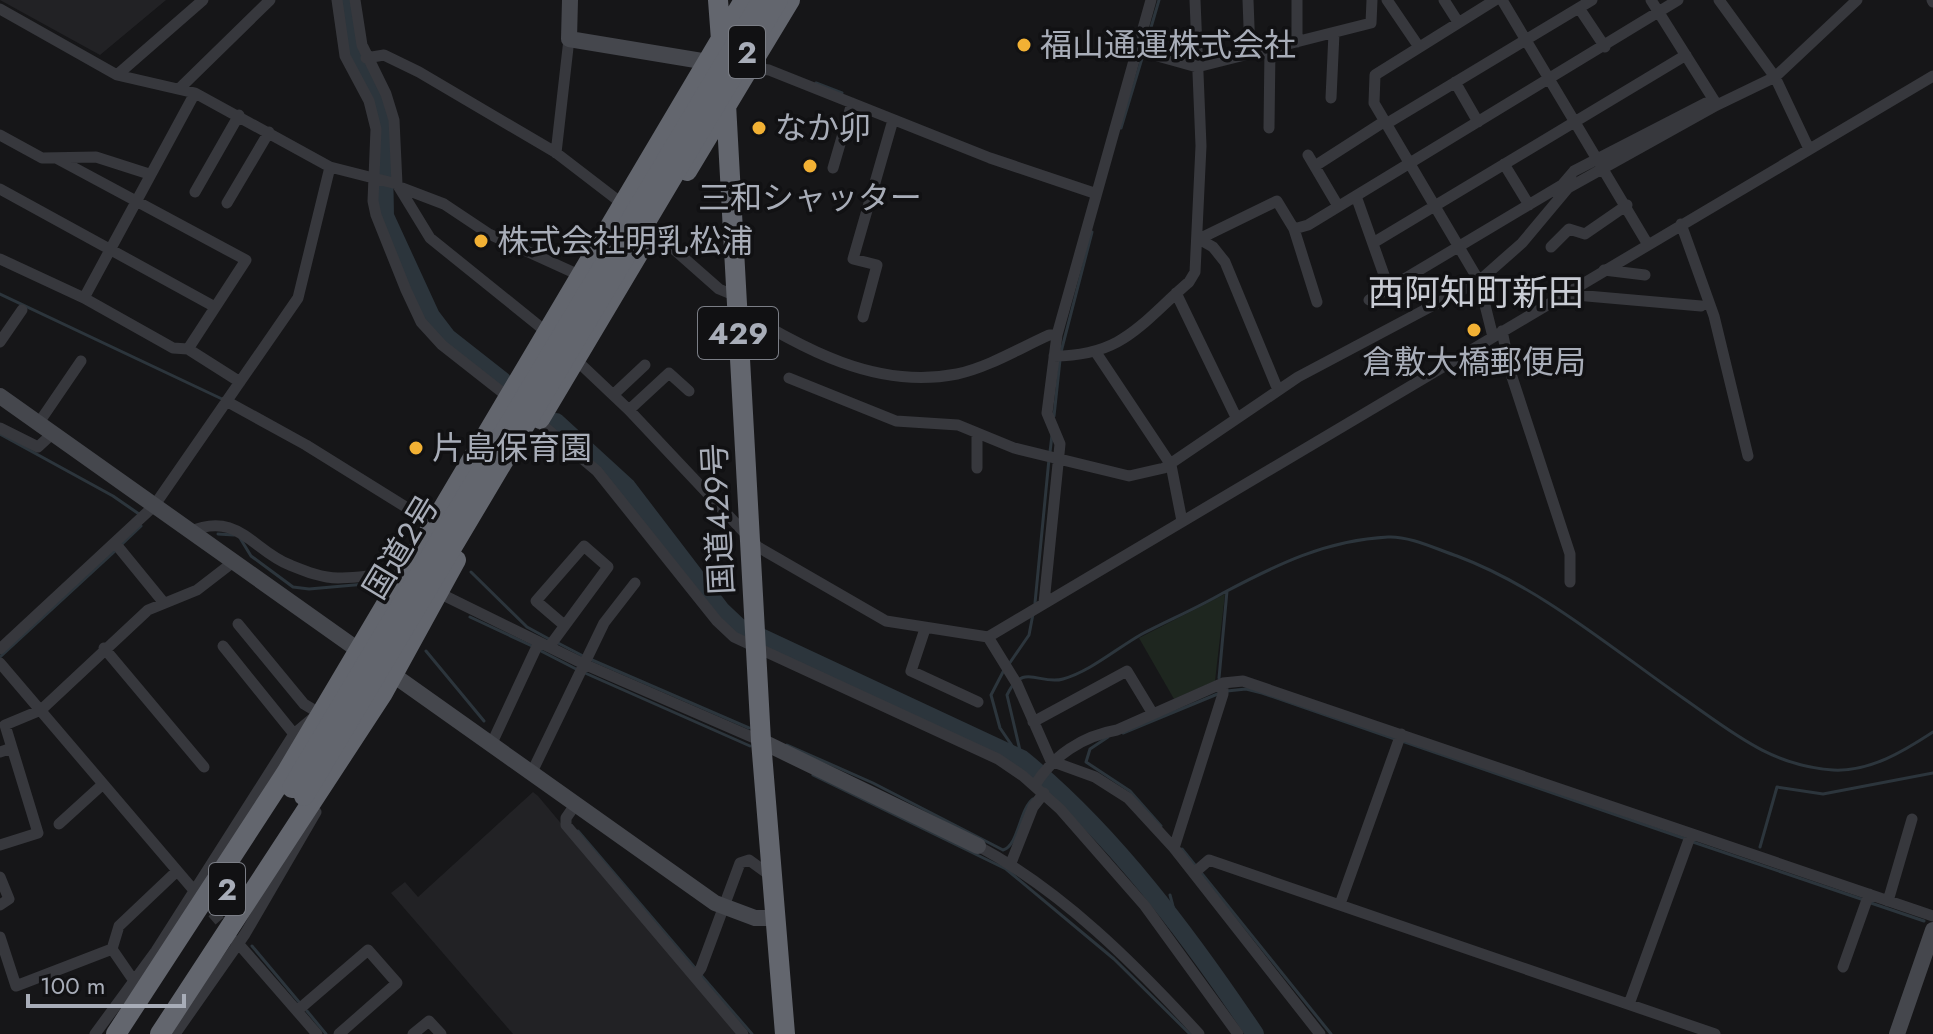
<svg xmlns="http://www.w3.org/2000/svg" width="1933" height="1034" font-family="Jost,'Noto Sans JP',sans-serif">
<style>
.built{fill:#222225}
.green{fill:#1e261f}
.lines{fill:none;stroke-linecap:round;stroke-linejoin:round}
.stream{stroke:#2c353c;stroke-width:3}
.river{stroke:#2c353c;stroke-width:18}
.street-tunnel{stroke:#333438;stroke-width:11;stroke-dasharray:11 5.5;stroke-linecap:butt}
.street{stroke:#37383d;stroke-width:11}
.secondary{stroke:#45474d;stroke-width:16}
.highway{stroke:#63666e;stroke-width:20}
.highway-bridge{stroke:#63666e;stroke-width:20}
.poi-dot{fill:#f2b134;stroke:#111113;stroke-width:3}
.labels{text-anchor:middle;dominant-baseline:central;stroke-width:7;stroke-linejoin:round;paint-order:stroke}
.shield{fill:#111113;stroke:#7b7e86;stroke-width:2}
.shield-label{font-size:30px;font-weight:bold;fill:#a8adb8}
.poi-label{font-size:32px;fill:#a8adb8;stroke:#111113;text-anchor:start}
.street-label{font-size:32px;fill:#a8adb8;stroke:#111113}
.quarter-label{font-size:36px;fill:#c9ccd4;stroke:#111113}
</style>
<rect width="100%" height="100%" fill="#161618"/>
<path class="built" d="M0,0H166L100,55Z
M533,792L538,796L738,1034H513L391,893L405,882L418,897Z"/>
<path class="green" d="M1225,594L1215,681L1174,699L1139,638Z"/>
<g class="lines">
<path class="stream" d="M1145,48L1159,0
M816,83L842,93
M1121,128L1143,55
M0,294L222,399
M1061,352L1092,232
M1054,416L1060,360
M0,434L113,496L139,514
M1050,452L1052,435
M218,534L234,535
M240,538L251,556L293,587L309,589L377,583
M120,546L141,526
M471,572L527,627L549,639
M1035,603L1049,459
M470,617L532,646
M556,642L585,657
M539,650L578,670
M426,651L484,721
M0,657L115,551
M592,660L749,728
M1009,664L1029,635L1033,614
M1004,670L991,695L1000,728L1019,756
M585,673L750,746
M1219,678L1227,591
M1227,691L1246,689L1262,693L1395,739
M1123,733L1220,693
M1108,737L1090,749L1086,762L1130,791L1161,826
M1402,741L1686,839
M787,745L873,783L1003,850C1019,845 1019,810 1033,799
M1022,759L1007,695C1023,661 1040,686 1063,679C1091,671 1117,648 1142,634C1169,620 1197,608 1223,593C1276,565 1326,540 1388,537C1410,536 1436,549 1457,556C1540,587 1611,648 1683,698C1732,732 1771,766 1833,770C1870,772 1904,751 1933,732
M813,775L1006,869L1114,959L1190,1034
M1045,789L1051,783
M578,831L695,968
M1693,842L1864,900
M1760,847L1777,787L1823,794L1933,773
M1182,849L1331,1034
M1871,903L1924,921
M1169,917L1174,910L1170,895
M252,946L299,1002
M700,974L752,1034
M307,1011L326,1034"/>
<path class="river" d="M345,0L355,57L383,113L385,216L431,316L447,337L503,381
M556,422L627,487L721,610L739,627L1022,759C1114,834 1189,936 1255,1034"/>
<path class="street-tunnel" d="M202,900L229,932"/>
<path class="street" d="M337,0L345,56L369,101L376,129L373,201L376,215L406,290L421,322L442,345L512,400
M355,0L362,45L386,94L394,120L397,184
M1248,0L1250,53
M1297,0V42
M1387,0L1419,47
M1444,0L1458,22
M1502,0L1647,243
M1651,0L1717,105
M1719,0L1775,77L1809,149
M1932,0L1933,2
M1579,8L1605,47
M0,9L117,75L195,93L330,167L397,184L430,238L549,334
M1136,50L1197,67L1371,23L1372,0
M366,58L384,55L419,72L555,152L624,205
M747,67L769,70L990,158L1094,193
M117,75L203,0
M1455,82L1478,122
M180,88L270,0
M1331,98L1334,33
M1386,124L1592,0
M1269,128L1270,48
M0,135L42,158L96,157L149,174
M556,153L569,39
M1308,155L1338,206
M56,158L246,260L188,349
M1504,164L1529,205
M1315,166L1385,121
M833,168L852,103
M402,188L444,204L489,234L579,275
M0,189L215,307
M195,192L239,115
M1356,196L1389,289
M227,203L269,132
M643,222L719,289L736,296
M1681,224L1714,316L1748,456
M1294,229L1317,302
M1199,239L1277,201L1294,229L1308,225L1678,0
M1199,239L1213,247L1225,262L1278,390
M1373,243L1686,55
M1551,247L1569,229L1585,234L1627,205
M0,259L84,298L173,348L188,349L240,382
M1604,270L1645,275
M1176,293L1236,417
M1564,294L1701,306
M84,298L195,93
M1369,300L1562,185L1574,171L1706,103
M737,308C804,349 876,390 957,374C989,367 1020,348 1049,335H1057
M863,317L877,265L853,259L893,120
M1502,331L1511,374L1570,554V582
M1493,337L1479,281L1374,103L1375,75L1495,0
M0,342L22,310
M1097,354L1171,465L1182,521
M1054,356C1123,356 1140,324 1189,282L1195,272L1201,146L1195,0
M573,357L629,410L758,547L886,621L988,637L1933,76
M789,378L896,421L958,425L1014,448L1129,476L1164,468L1298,377L1479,281L1522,243L1568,188L1717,105L1775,77L1857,0
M613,395L645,365
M226,401L306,445L433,524
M629,410L669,373L689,391
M535,419L597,471L717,621L734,637L998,759L1023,776L1060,809L1145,906L1238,1034
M38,424L81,361
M0,428L38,447L52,434
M977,433V468
M189,532C238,510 253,551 290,565C305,571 322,578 338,578C360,578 379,573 401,578
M115,543L164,603
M439,593L586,665L761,741
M1044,603L1060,444L1047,413L1057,335L1151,0
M925,629L911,671L978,702
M988,637L1017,684L1051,761L1095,777L1128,798L1174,848L1320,1034
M223,646L294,734
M549,647L608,567L584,546L536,601L564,625
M104,648L204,767
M0,649L154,506L298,298L330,167
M0,663L197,894
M1033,722L1127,671L1153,714
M491,745L539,642
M0,752L12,748
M531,774L604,623L635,583
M1035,785C1053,756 1082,736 1117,730L1223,683L1243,681L1933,916
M575,805L566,818V825L743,1034
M59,824L103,784
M0,845L38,833L5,725L41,710L148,610L197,590L232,563
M978,846C1062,891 1135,964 1199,1034
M1174,848L1223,694V683
M1011,863L1033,807L1044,793
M1194,873L1209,860L1715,1034
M0,877L9,899L0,905
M1888,901L1912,819
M1340,904L1401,734
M0,937L16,986L112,949L134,981
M236,941L317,1034
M112,949L119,926L177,871
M1843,967L1869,894
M696,975L701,968L740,863L749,860L771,876
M1629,1004L1691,834
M297,1011L368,950L397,983L339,1034
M95,1034L156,951L294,734L319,713L304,704L238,624
M175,1034L245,934L316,812
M413,1034L429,1021L441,1034"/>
<path class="secondary" d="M570,0L569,39L714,63
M0,396L715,903L755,918H775
M761,741L978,846
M1897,1034L1933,930"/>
<path class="highway" d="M718,0L721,40
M726,104L761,741L785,1034
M687,171L790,0
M540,419L640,251
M116,1034L286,773L744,0
M160,1034L383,693L456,560"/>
<path class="highway-bridge" d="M292,788L762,0
M304,796L778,0"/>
</g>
<g class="poi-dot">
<circle cx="1024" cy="45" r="8"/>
<circle cx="759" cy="128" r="8"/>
<circle cx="810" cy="166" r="8"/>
<circle cx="481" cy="241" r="8"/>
<circle cx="1474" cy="330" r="8"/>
<circle cx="416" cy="448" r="8"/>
</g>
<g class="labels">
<g class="shield">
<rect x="729" y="26" width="36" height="52" rx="6"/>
<rect x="698" y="307" width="80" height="52" rx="6"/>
<rect x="209" y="863" width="36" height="52" rx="6"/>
</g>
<g class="shield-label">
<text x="747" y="52">2</text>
<text x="738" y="333">429</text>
<text x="227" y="889">2</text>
</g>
<g class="poi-label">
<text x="1040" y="45">福山通運株式会社</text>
<text x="775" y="128">なか卯</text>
<text x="810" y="198" text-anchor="middle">三和シャッター</text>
<text x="497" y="241">株式会社明乳松浦</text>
<text x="1474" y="362" text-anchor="middle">倉敷大橋郵便局</text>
<text x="432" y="448">片島保育園</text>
</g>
<g class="street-label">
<text transform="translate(718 519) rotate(-93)">国道429号</text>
<text transform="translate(401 547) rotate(-59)">国道2号</text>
</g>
<g class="quarter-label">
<text x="1476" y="292">西阿知町新田</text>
</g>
</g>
<path d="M28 994v12h156v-12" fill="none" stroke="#a8adb8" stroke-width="4"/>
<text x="40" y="994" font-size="24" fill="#a8adb8" stroke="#111113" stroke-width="6" paint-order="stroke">100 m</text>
</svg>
